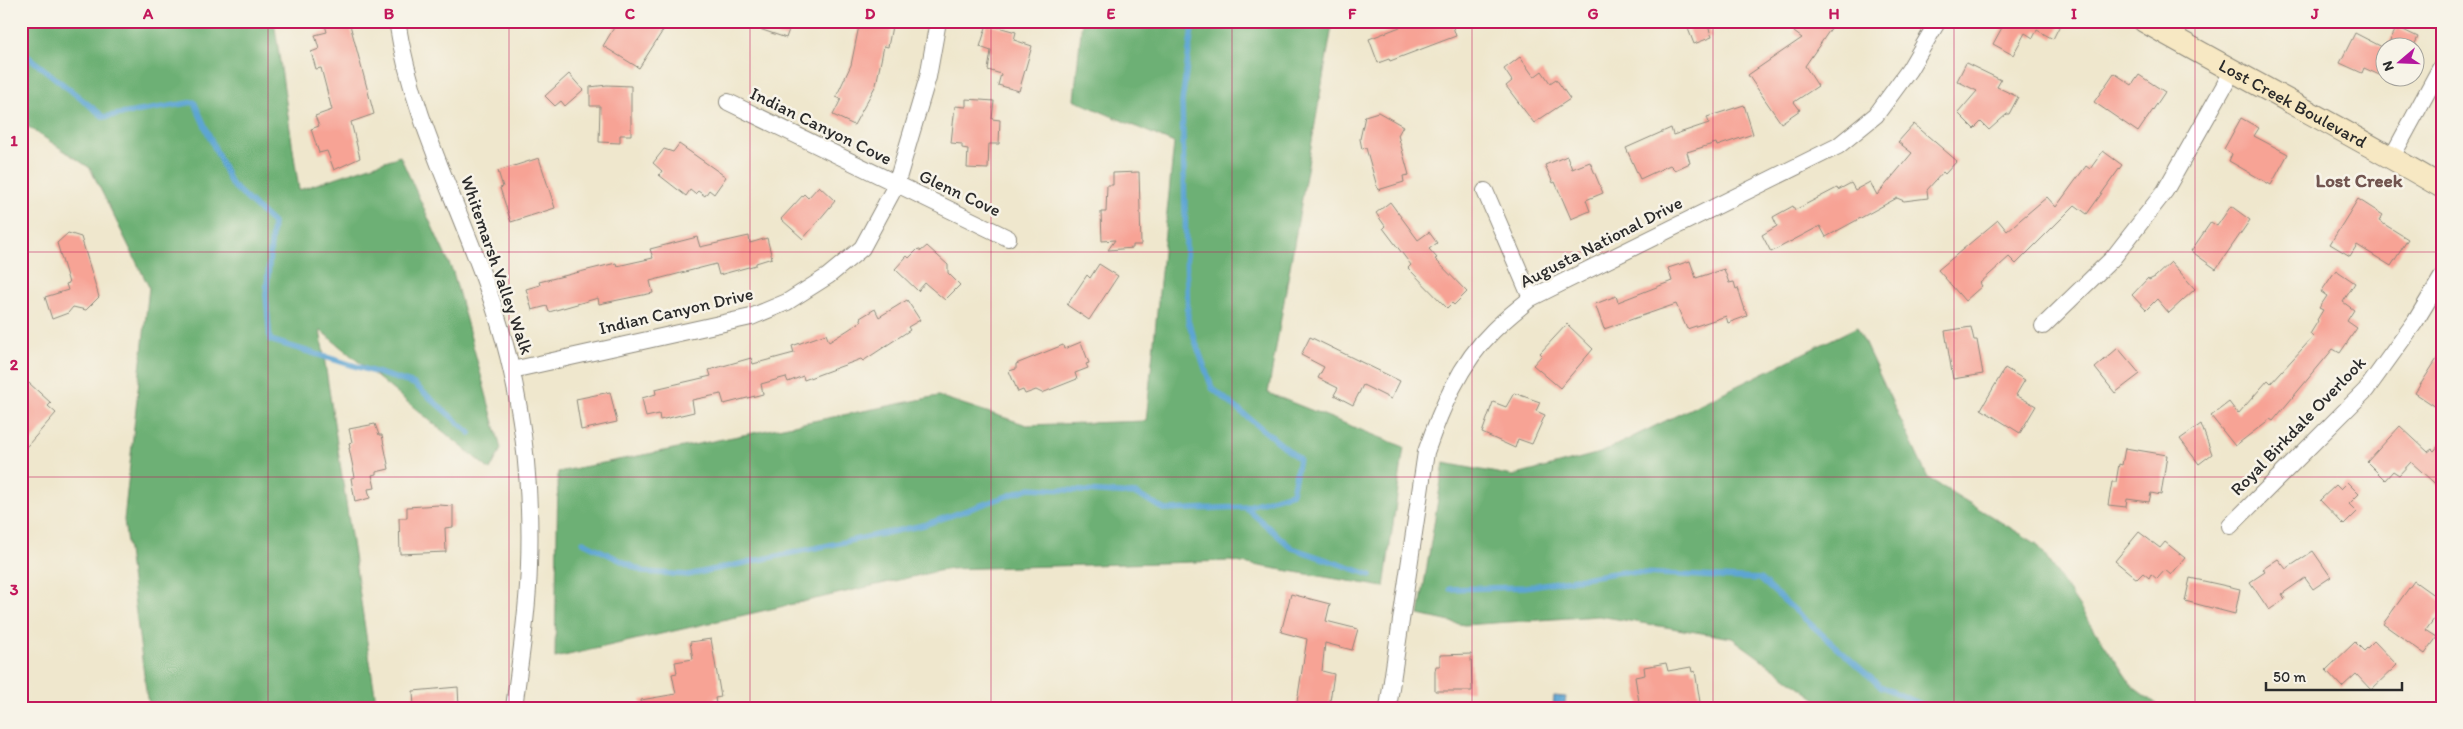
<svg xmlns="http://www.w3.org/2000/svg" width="2463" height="729" font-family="Itim,sans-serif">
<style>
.forest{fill:#6db074;stroke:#4c6e50}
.water{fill:#5da5d3;stroke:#44687f}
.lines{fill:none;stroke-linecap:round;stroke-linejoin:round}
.stream{stroke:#5da5d3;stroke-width:5.5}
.building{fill:#f7a395}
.street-casing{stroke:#8d897c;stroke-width:18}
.secondary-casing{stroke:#8d897c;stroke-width:24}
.street{stroke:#fff;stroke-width:16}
.secondary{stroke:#f7e8c3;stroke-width:22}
.grid{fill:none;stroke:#c2185b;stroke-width:1;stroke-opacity:0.55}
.labels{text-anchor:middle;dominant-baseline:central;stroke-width:5;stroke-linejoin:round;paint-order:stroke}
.street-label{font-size:18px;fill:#2b2b2b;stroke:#f7f3e8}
.neighbourhood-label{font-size:19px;font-weight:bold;fill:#725550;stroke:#f7f3e8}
.neatline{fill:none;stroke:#c2185b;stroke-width:2}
.grid-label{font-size:16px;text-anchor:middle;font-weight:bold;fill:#c2185b}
</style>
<rect width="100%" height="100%" fill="#f7f3e8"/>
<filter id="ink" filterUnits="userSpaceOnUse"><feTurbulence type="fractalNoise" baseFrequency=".02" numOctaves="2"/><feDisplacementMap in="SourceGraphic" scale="10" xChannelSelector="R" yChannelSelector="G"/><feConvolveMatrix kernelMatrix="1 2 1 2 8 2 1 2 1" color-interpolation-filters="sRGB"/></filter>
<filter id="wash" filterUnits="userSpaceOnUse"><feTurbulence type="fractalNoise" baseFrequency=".0096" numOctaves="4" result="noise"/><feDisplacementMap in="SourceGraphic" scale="20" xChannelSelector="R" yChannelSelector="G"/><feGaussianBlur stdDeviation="1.12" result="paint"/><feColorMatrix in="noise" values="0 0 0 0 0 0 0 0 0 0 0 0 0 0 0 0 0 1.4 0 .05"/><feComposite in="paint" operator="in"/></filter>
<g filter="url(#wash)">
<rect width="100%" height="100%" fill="#efe7cd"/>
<path class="forest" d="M21,21H274L299,190L400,156L453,272L501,449L490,470L320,330L377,708H152L147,698L124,520L149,287L90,168L21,122Z
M1082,21H1333L1268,393L1404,447L1384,587L1230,561L947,569L555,658L558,472L938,396L1027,425L1146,421L1174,143L1074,100Z
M1857,327L1928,478L2037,544L2133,687L2161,708H1829L1732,638L1599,616L1464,625L1419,615L1444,463L1513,476L1600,453Z"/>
<path class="water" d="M1554,696L1566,697L1564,708H1553Z"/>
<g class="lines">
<path class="stream" d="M1193,21L1182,102L1188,321L1212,388L1299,459L1292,493L1245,507
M21,51L104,117L194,102L231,184L273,223L266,295L270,340L414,384L470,433
M583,542L644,572L688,575L924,525L1030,488L1136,494L1166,510L1245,507L1292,548L1371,575
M1450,589L1525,587L1621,572L1760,579L1880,686L1930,708"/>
</g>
<g id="blocks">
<path class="building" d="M338,21H349L374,114L351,122L360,158L334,170L327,151L319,153L311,129L319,126L315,116L332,110L321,68L316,69L311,52L319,49L315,35L327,32L325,25Z
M618,21H669L639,68L603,46Z
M746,21H792L786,38L745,24Z
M860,21H893L888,47L884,46L876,85L854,125L833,115L841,99L836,97L851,65Z
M1403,21H1451L1456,36L1390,61L1389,59L1378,63L1369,39L1405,25Z
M1685,21H1706L1712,37L1694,44Z
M1801,21H1836L1805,66L1818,86L1794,102L1800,110L1781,123L1748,75L1802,38L1794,32Z
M2004,21H2062L2053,39L2037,30L2033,38L2025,33L2013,55L1993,44L2005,22Z
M987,24L1016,32L1014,40L1032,46L1019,91L998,85L1001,74L988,70L991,51L980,47Z
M2397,27L2418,37L2413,48H2386Z
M2355,33L2386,49V78L2364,68L2362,73L2340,63Z
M1520,57L1534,77L1542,71L1550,83L1556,79L1570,99L1534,123L1506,86L1512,81L1504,69Z
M1966,63L2001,80L1997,87L2018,97L2009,114H2007L1989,130L1981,122L1974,129L1958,113L1977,91L1957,81Z
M2114,73L2132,85L2139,75L2165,92L2138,132L2094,102Z
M569,74L583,90L565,106L561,101L555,106L545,96Z
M607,85L631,86V135H620V143L599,142L600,106H590V87Z
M966,99L994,101L992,119L1000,120L999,144H989L988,169L967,168L968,149L962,148V144L951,143L955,106L966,107Z
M1744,105L1753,134L1717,146L1716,143L1687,152L1690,163L1675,170L1670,165L1640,179L1626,148L1671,128L1673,135L1709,123L1707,117Z
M1378,112L1403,126L1398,135L1409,175L1403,176L1404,182L1378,190L1366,148L1362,149L1360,139L1365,116Z
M2241,118L2259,128L2254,136L2288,154L2271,185L2229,161L2232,154L2224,149Z
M1914,124L1957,161L1945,174L1943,172L1927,190L1928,198L1904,201L1897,198L1826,237L1820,226L1771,252L1762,235L1777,226L1773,217L1793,206L1795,210L1837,188L1838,190L1851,183L1855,190L1870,182L1877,195L1912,153L1898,142Z
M679,144L726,177L714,194L709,190L705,196L698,191L695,194L690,190L686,196L659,175L662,171L653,163L664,149L673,152Z
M2103,151L2122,165L2087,214L2075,205L2016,264L2009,257L1980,283L1982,286L1965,301L1938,270L1998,220L2007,231L2047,197L2056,207L2086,166L2090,169Z
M1567,156L1572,169L1590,162L1603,193L1586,200L1590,211L1571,219L1555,182L1553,183L1545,165Z
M539,158L555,208L511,222L500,188L503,187L498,171Z
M1139,172L1141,245H1133V248L1108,250L1115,240L1102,241L1101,212H1106L1107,185H1113V173Z
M819,186L835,201L803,239L781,219L804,194L808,198Z
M2358,199L2383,215L2379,221L2408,239L2391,266L2357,245L2350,256L2330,244Z
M1390,202L1418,240L1429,232L1437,243L1429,249L1437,258L1435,259L1467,292L1454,305L1452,303L1447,308L1408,268L1411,265L1383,228L1385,226L1376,213Z
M2231,206L2250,220L2216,269L2191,251L2211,222L2217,226Z
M68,233L81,237L99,297L86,310L73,307L68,313L52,319L45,297L68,290L66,284L69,283L57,243Z
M749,236L750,243L767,238L772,258L756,263V265L719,275L716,264L650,281L653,293L633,297L599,304L598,298L549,312L547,306L532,310L526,289L540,285L539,282L616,263L617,266L653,258L650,249L697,237L700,247Z
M927,246L948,265V273L960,285L945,300L925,283L918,291L895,269L907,256L909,258L918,249L921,251Z
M1690,261L1696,278L1724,269L1729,283L1734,282L1736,289L1738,288L1747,316L1728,323L1726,316L1687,329L1676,304L1604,329L1595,304L1616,296L1618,302L1672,281L1668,268Z
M2171,262L2195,289L2169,313L2157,299L2146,310L2132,295L2148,278L2149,280L2155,277Z
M1099,264L1118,276L1089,320L1067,305L1087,275L1090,278Z
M2336,270L2355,283L2343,302L2354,310L2347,321L2357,328L2340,353L2333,349L2273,421L2270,419L2235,446L2211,416L2229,402L2238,414L2268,380L2271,383L2313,337L2310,334L2318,321L2317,320L2323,310L2319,308L2327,296L2321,292Z
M907,300L920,320L908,327L910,330L863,361L861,359L804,380L803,376L788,382L786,377L761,384L763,394L724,404L721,394L692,400L694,412L660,420L659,414L646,417L642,398L656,394L655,389L711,376L709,370L751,358L753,364L794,353L792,346L826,334L829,342L862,321L860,318L875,309L879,317Z
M1567,324L1593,349L1560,388L1533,365L1542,355L1540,353Z
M1971,327L1974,340H1977L1983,374L1953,379L1945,331Z
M1310,337L1400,381L1391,399L1363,385L1353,405L1334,395L1338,388L1318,378L1324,367L1301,355Z
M1081,342L1089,363L1086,364L1088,368L1075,373L1077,379L1042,393L1036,390L1025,394L1023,390L1018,392L1009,371L1016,369V364L1063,345L1064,349Z
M2118,348L2140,374L2115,393L2095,368Z
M2442,351V398L2436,407L2415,393Z
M2005,368L2025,380L2016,395L2036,406L2020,433L1981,409Z
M29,383L51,403L48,406L56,413L21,453V392Z
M610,392L617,422L581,430L576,399Z
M1514,393L1540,402L1536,411L1545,415L1532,444L1518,439L1515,448L1482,433L1493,402L1506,407Z
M375,424L379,435H382L389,469L376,472V474L372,475L375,488L368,489L370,498L355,502L351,478L355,477L349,448H350L349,443L352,442L349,429Z
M2201,424L2212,454L2199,464L2180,439Z
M2400,426L2428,452L2432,449L2434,451L2442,442V490L2411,462L2399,475L2393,471L2385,480L2367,462Z
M2125,448L2167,455L2161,495L2151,493L2149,502L2127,499L2126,507L2108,505L2112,482H2116L2119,464L2122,465Z
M2347,482L2359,494L2349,504L2357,512L2344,525L2320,500L2336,485L2340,489Z
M439,505L453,506V527L445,528L446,552L400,554L399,518H407V507Z
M2139,532L2160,548L2165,542L2185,558L2171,575L2165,570L2157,579L2151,574L2149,578L2143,573L2137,579L2115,561Z
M2313,551L2331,577L2313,589L2305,578L2282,594L2285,599L2269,610L2250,582L2265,572L2263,569L2278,559L2286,569Z
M2190,578L2240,589L2235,614L2185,601Z
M2414,581L2442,601V608L2426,630L2437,637L2425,654L2383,624Z
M1291,594L1330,604L1326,621L1358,629L1352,650L1325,643L1322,671L1334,674L1329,708H1296L1307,639L1281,632Z
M711,639L721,697L715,698L716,704L692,708H642L641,700L676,694L672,674L677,673L675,662L693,659L690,642Z
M2374,641L2397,665L2371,690L2356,674L2342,687L2326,670L2355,642L2364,651Z
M1471,654L1472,691H1435V671L1436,666H1440V655Z
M1666,663L1668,671L1691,667L1692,672L1695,671L1700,702L1679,705L1678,702L1640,708L1635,677L1645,675L1644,667Z
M458,687L459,708H414L413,691Z"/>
</g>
</g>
<g filter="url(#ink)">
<use href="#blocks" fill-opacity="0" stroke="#8d897c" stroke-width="1"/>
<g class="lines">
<defs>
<path id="street" d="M397,21C412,120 462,210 493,304C521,388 532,476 529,565C528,612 520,660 514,708
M728,102L1008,238
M2392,157L2442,65
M1485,191L1531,298
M2043,326L2113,258L2165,191L2232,72
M512,370L751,317L787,302L828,276L862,248L896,185L928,77L938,21
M2230,526L2366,390L2415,322L2442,277
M1388,708L1426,452C1441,409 1460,363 1493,331C1505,319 1518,309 1531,298L1838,146L1876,115L1909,70L1938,21"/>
<g id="secondary">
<path id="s1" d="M2144,21C2243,78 2344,129 2442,187"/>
</g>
</defs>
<use href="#street" class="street-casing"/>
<use href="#secondary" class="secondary-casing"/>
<use href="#street" class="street"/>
<use href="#secondary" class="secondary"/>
</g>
</g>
<path class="grid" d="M268,21V708M509,21V708M750,21V708M991,21V708M1232,21V708M1472,21V708M1713,21V708M1954,21V708M2195,21V708M21,252H2442M21,477H2442"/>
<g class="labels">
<g class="street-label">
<text stroke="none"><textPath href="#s1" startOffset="170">Lost Creek Boulevard</textPath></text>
<text transform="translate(821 126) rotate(26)">Indian Canyon Cove</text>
<text transform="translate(960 193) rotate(25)">Glenn Cove</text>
<text transform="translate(1601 242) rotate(-27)">Augusta National Drive</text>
<text transform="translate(497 265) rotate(71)">Whitemarsh Valley Walk</text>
<text transform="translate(676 311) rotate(-13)">Indian Canyon Drive</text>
<text transform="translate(2298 426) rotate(-46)">Royal Birkdale Overlook</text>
</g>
<g class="neighbourhood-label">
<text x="2359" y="180">Lost Creek</text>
</g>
</g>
<rect width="2463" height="729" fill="none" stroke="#f7f3e8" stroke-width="55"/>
<g transform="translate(2400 62) rotate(251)"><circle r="24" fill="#f7f3e8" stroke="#a5a39c"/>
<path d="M0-4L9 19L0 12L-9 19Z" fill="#b5179e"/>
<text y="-8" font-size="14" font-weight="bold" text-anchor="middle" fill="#2b2b2b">N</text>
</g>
<path d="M2266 682v8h136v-8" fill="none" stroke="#2b2b2b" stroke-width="2.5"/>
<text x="2273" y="682" font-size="15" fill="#2b2b2b" stroke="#f7f3e8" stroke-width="4" paint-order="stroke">50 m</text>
<rect x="28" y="28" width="2408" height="674" class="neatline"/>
<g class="grid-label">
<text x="148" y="19">A</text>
<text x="389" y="19">B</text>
<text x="630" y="19">C</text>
<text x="870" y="19">D</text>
<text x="1111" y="19">E</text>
<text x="1352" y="19">F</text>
<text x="1593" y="19">G</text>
<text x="1834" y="19">H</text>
<text x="2074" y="19">I</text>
<text x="2315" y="19">J</text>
<text x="14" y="146">1</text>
<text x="14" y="370">2</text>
<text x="14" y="595">3</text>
</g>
</svg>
